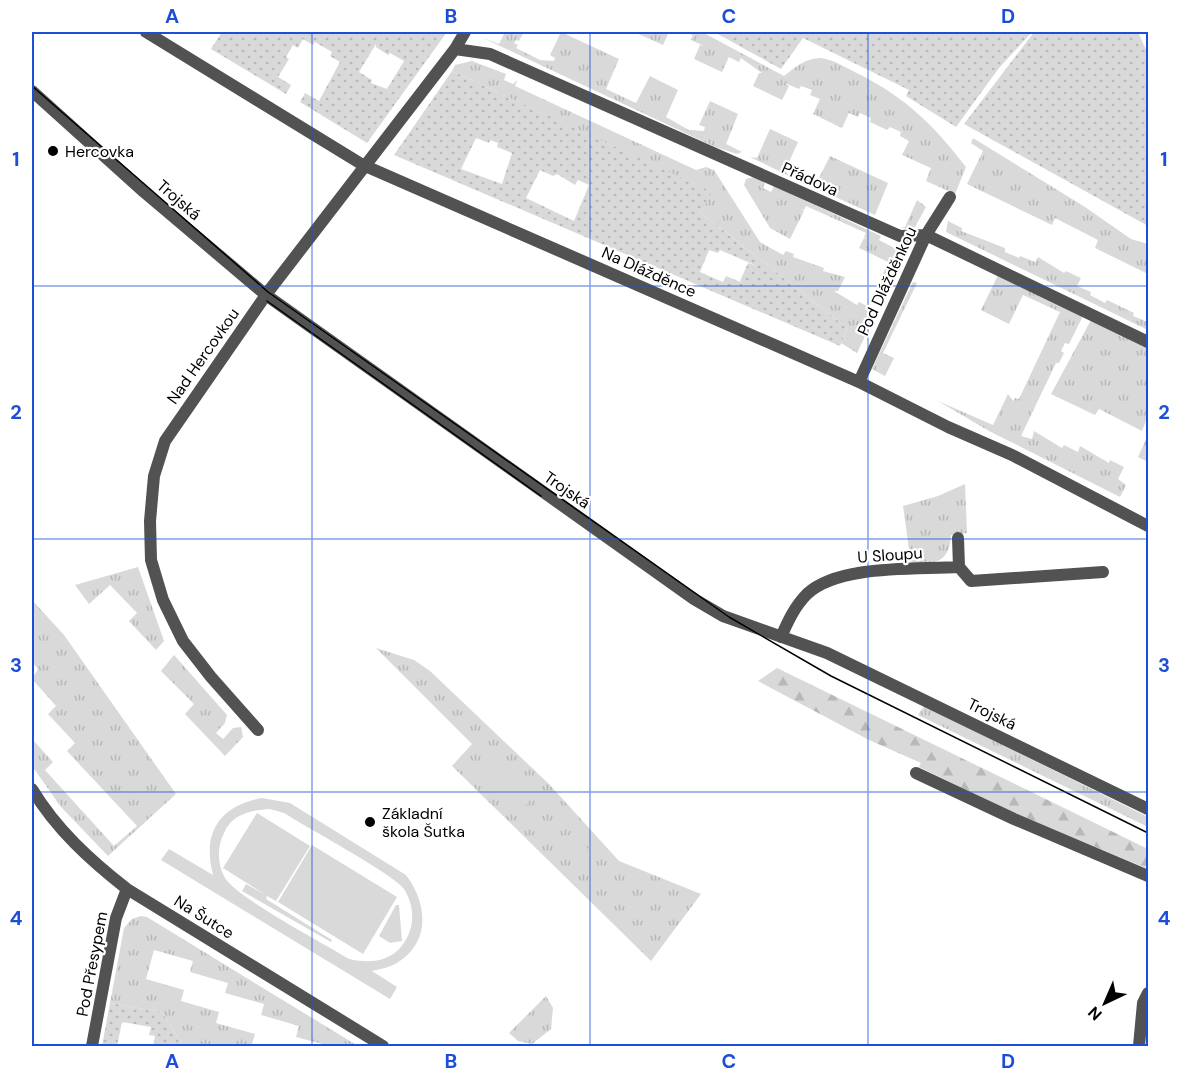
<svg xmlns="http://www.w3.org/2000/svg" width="1180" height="1078" font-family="'DM Sans',sans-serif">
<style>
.grass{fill:url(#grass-tufts)}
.forest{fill:url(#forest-firs)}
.garden{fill:url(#garden-dots);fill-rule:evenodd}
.pitch{fill:#d9d9d9;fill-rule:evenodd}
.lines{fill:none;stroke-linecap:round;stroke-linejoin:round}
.minor{stroke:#525252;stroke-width:12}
.tram{stroke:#000;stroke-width:1.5}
.grid{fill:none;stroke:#1d4ed8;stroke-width:1.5;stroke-opacity:0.55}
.poi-dot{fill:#000;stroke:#fff;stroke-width:2}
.labels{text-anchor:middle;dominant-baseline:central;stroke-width:4.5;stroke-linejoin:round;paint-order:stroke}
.poi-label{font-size:16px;fill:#000;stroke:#fff;text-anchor:start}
.street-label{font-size:16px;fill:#000;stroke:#fff}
.neatline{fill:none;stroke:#1d4ed8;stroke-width:2}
.grid-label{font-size:20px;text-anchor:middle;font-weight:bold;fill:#1d4ed8}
</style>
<defs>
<pattern id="grass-tufts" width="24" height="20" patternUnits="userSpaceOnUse" patternTransform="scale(1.5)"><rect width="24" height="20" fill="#d9d9d9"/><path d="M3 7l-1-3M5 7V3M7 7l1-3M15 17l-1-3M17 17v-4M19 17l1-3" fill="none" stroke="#b8b8b8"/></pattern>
<pattern id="forest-firs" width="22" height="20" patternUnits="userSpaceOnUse" patternTransform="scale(1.5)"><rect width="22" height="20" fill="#d9d9d9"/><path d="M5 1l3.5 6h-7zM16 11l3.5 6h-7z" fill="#b8b8b8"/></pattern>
<pattern id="garden-dots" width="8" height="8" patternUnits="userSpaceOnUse" patternTransform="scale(1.5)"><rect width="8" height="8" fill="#d9d9d9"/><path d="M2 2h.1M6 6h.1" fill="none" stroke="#b8b8b8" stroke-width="1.8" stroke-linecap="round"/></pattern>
</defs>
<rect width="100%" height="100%" fill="#fff"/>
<path class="grass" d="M505,32H524L519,41L516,40L514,43L518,45L516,48L540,60L554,61L555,58L550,55L561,32L619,59L606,89L636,103L650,76L678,90L666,117L689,130L704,131L705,127L699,125L710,101L738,114L726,144L742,152L737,154L715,147L481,37L499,44Z
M634,32H669L663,45Z
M684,32H702L784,76C794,68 806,58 820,58C833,59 844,67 855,72C905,97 932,123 966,167L955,194L926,181L931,168L902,155L909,141L900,136L901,132L890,127L887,130L870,122L871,118L860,113L858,117L849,113L842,128L813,114L820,99L810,95L812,90L801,86L799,89L785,83L789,86L782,100L753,86L759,73H762L741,58L739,62L729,57L722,72L694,59L700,45L704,46L691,40L693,35Z
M472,61L506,74L504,80L513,84L517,80L515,86L696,170L706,167L714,170L760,242L783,255L786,251L794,254L793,257L824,268L823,271L845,277L838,291H834L857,305L859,302L877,311L857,353L841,343L847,328L701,213L711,192L452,71L455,65Z
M770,129L798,142L785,171L789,176L750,157L757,158Z
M973,138L1085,207L1131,239L1148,244V274L1095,248L1098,240L1055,218L1052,225L967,184L983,151L971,143Z
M830,156L888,183L875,215L809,185L823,186L824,182L818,180Z
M754,177L765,182L763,188L771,192L774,186L881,236L879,240L900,251V262L882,300L873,296L886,267L890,268L887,266L888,262L859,248L864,238L868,239L864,237L866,233L806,206L804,210L800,209L804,211L790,239L770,228L744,185L746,179Z
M917,200L926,207L915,227L907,229L901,227H905Z
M948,221L962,228L961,231L1005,248V252L1019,258L1020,256L1035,262L1038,257L1064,273L1066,271L1081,278L1077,286L1091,292L1090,295L1105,303L1107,300L1134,313L1133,316L1148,322V330L946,232Z
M998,275L1083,316L1069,344L1065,343L1061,351L1064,353L1059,363H1056L1021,436L1032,439L1034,431L1062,448L1064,445L1078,452L1080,446L1109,463L1110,460L1124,467L1118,479L1126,485L1120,497L989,431L938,401L993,425L1008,394L1013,401L1015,398L1019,399L1060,312L1023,295L1009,324L981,310Z
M913,282L917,283L883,353L894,358L885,376L872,369Z
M1091,320L1148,347V416L1142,431L1099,409L1095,415L1051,394Z
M1148,435V462L1138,457Z
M965,484L967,533L951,535C949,563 936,564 911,563L903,506L938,496Z
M138,567L164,641L156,650L129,621L137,613L110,585L89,604L75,585Z
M32,600L64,635L176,794L108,856L61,807L32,766V739L53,762L45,770L114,846L137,826L67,751L75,743L48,714L56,706L32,679L38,669L32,662Z
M376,648L414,660L430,671L549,784L619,861L701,894L651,961L452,766L472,744Z
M174,655L227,715L225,723L216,733L223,739L233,728L241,727L243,737L225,756L185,714L194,704L161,671Z
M924,706L1148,817V827L918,715Z
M141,916L147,917L358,1046H330L296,1037L299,1026L261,1015L264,1004L225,993L228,983L190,972L193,961L154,950L146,979L184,990L181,1001L219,1012L216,1023L255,1034L252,1044L259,1046H183L162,1012L110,1003L124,928L132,919Z
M546,996L553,1008L551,1029L532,1044L518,1041L509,1033Z"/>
<path class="forest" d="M777,668L1148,849V869L1010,811L919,767L921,763L869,740L758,681Z"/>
<path class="garden" d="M222,32H447L367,143L300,102L305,93L319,101L340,62L330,56L332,52L315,42L313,45L303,39L298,48L293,45L286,57L289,59L278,77L291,85L286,94L211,49ZM376,44V47L388,55L390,53L404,61L387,89L371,83L372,80L359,72Z
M714,32H1032L999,68L956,127L906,96L909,90L803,38L781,69Z
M1034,32H1138L1148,54V226L964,124Z
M452,71L712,192L701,213L847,328L840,346L394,155ZM476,138L489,143L490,140L498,143L497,147L512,153L502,184L461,169ZM540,170L553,176L557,174L575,185L578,180L589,185L574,221L526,198ZM709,250L718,253L720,250L757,266L748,263L740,281L743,283L726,276L723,282L700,272Z
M110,1003L162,1012L183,1046H153L155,1036L149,1035L151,1027L122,1022L117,1046H102Z"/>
<path class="pitch" d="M499,759L535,795L517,814L481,778Z
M262,798L290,803L406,875C428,904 431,944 395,964C388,968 379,969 372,971L397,987L390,999L161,860L169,849L213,875C202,833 219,806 262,798ZM270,809L284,813C304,826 395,875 404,889C416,908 415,931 400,948C386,963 368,963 349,959C325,944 237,898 225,878C217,864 217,847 224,833C232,814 251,810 270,809Z
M257,813L310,846L276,901L267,896L266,899L332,940L331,942L242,891L246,884L266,895L223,868Z
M571,833L588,849L573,864L557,848Z
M312,845L397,897L363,954L278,902Z
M396,905H399L402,941L390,943L379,936Z"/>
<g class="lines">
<path class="minor" d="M146,32L363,165L859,382L948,427L1012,455L1148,526
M455,49L490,54L900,236L926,235L1148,342
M32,91L144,192L266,295L694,599L723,616L827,653L1148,809
M859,382L926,235L950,197
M958,538L959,567
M781,637C788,621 795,606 807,594C839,564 917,570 959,567L971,581L1103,572
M258,730L211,677L183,641L163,600L151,560L150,521L154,476L165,441L268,292L455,49L465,32
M916,773L1014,819L1148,876
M32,789C56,829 90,860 127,889L383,1046
M92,1046L116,918L127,889
M1139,1046L1143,1003L1148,993"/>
<path class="tram" d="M32,86L268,292L729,617L831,676L1148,833
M267,301L541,496"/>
</g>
<path class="grid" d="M312,32V1046M590,32V1046M868,32V1046M32,286H1148M32,539H1148M32,792H1148"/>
<g class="poi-dot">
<circle cx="53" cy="151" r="6"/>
<circle cx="370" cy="822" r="6"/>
</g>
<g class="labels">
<g class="poi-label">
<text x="65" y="151">Hercovka</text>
<text x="382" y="813">Základní<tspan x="382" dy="18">škola Šutka</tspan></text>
</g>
<g class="street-label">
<text transform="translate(810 179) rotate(24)">Přádova</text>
<text transform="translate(179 200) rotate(41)">Trojská</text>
<text transform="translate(649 272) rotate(24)">Na Dlážděnce</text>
<text transform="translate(887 281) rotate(-65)">Pod Dlážděnkou</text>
<text transform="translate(203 356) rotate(-55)">Nad Hercovkou</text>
<text transform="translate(567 490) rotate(35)">Trojská</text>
<text transform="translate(890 555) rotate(-4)">U Sloupu</text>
<text transform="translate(992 714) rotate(26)">Trojská</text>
<text transform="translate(204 917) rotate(32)">Na Šutce</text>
<text transform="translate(92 964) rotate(-79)">Pod Přesypem</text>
</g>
</g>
<rect width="1180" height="1078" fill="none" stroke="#ffffff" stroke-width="66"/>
<g transform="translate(1105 1003) rotate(224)" stroke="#ffffff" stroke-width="4.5" paint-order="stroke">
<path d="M0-4.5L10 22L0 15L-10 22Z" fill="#000000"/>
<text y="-9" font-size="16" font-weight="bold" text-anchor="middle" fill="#000000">N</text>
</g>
<rect x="33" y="33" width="1114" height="1012" class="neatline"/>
<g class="grid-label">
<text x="172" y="23">A</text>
<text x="451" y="23">B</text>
<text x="729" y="23">C</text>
<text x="1008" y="23">D</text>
<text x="16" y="166">1</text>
<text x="1164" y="166">1</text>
<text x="16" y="419">2</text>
<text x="1164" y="419">2</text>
<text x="16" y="672">3</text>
<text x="1164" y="672">3</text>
<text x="16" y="925">4</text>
<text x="1164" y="925">4</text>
<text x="172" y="1068">A</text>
<text x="451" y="1068">B</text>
<text x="729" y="1068">C</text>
<text x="1008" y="1068">D</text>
</g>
</svg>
